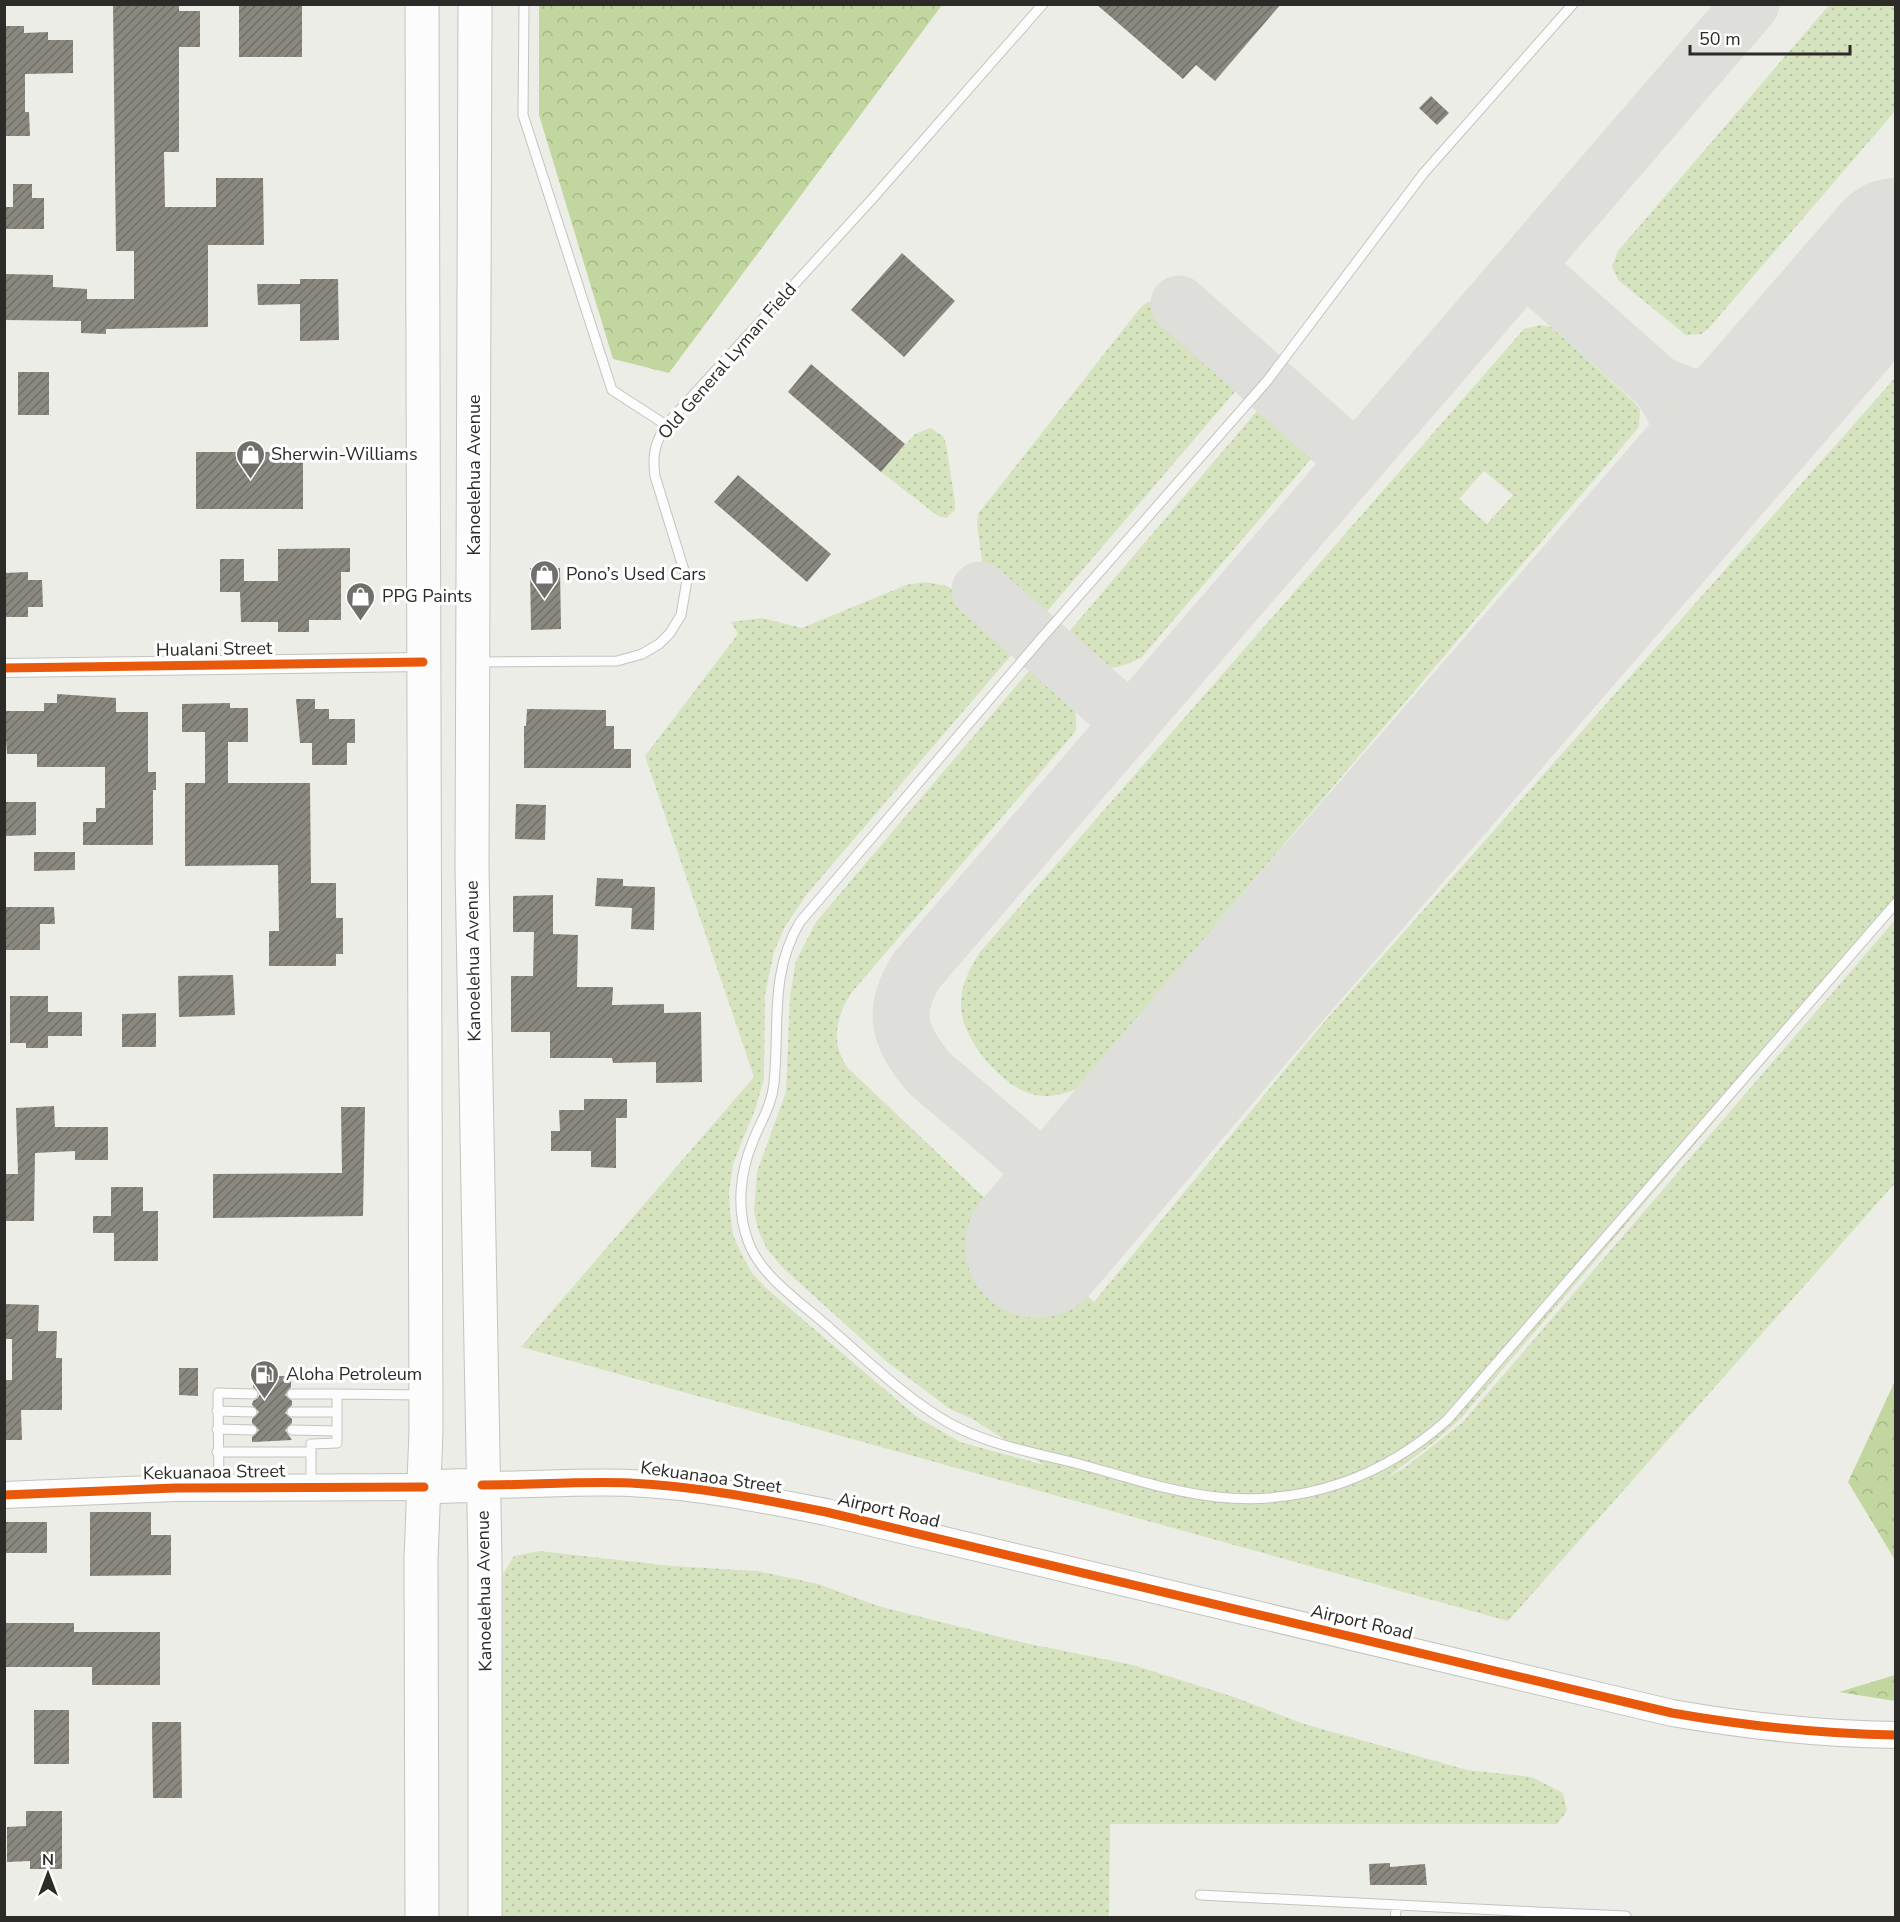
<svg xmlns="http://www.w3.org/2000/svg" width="1900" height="1922" font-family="'Nunito Sans',sans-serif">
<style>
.grass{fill:url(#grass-dots);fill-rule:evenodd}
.forest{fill:url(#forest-crowns)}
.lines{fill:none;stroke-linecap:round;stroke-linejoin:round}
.taxiway{stroke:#dededa;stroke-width:57}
.runway{stroke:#dededa;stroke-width:144}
.building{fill:url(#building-hatch)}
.lane-casing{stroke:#c3c3bf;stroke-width:11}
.street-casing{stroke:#c3c3bf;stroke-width:20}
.secondary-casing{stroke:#c3c3bf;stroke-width:28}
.highway-casing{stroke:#c3c3bf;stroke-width:35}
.lane{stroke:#fcfcfc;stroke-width:9}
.street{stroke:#fcfcfc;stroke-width:18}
.secondary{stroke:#fcfcfc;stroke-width:26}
.highway{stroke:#fcfcfc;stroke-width:33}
.cycleway-casing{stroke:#fff;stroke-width:13}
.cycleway{stroke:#e8590c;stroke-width:9}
.labels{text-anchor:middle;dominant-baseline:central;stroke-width:6;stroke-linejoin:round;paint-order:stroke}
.street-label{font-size:18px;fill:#2c2b28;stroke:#fff}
.poi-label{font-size:18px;fill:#2c2b28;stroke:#fff;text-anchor:start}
</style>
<defs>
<pattern id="grass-dots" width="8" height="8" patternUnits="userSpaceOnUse" patternTransform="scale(1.5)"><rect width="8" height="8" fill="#d5e3be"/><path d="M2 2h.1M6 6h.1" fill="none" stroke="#b7c3a3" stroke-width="1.8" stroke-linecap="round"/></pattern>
<pattern id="forest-crowns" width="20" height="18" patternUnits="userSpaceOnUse" patternTransform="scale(1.5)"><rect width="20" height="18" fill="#c2d69f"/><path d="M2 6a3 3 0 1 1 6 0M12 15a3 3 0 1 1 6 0" fill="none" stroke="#a7b889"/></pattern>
<pattern id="building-hatch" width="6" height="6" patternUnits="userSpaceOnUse" patternTransform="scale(1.5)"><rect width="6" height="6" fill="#8b8880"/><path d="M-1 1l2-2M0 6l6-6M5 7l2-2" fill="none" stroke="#726f69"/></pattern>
</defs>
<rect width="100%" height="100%" fill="#edede8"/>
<path class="grass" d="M1830,4L1895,5V111L1708,329L1701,334L1686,335L1618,280L1612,266L1618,251Z
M1155,301L1238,388L1038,622L1003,593L983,567L977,525L978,514L1141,307L1148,302Z
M1540,325L1551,327L1634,402L1640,409L1639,427L1076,1089C1063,1094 1050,1098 1035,1095C1003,1088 963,1041 961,1008C960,986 969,970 980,952L1524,329ZM1484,471L1513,495L1487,524L1459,499Z
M1895,378V910L1461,1418L1432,1444L1386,1478L1403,1469L1462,1423L1895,920V1183L1508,1621L521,1347L754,1077L645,756L738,634L731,622L762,618L802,628L906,585L925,582L947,586L965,597L1019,646L807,894L784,928L774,952L765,994L764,1079L756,1107L733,1164L729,1192L730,1212L733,1235L742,1255L752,1273L766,1288L917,1417L960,1442L1044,1465L973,1419L950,1409L886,1361L783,1268L767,1249L758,1230L754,1211L757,1172L786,1092L790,996L796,961L816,922L1039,659C1064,682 1078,694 1076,731L852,992C836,1015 830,1044 848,1068L1094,1302L1325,1021Z
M1263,404L1312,448L1315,454L1142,657C1104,678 1090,665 1061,641Z
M930,428L943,436L946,444L955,503V510L946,518L938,516L881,472L915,434Z
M539,1551L672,1566L757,1571L818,1584L878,1606L1020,1642L1133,1665L1234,1697L1301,1723L1467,1770L1532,1777L1563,1793L1567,1811L1557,1824H1110L1109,1917L501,1918L503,1574L514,1556Z"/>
<path class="forest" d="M539,5V4L942,5L669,373L613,359L539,115Z
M1895,1381V1560L1848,1482Z
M1895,1675V1701L1839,1692Z"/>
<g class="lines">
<path class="taxiway" d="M1525,266L1658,384L1687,396L1720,399L1756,389L1808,351
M1179,304L1356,461
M1658,384C1696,433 1687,470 1660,522
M980,590L1131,723
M1078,1200L928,1072C899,1036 891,1012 916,971L1751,4"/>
<path class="runway" d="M1037,1246L1268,974L1896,250"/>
</g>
<path class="building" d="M113,4H179V11H200V47H179V152H164L165,207H216V178H263L264,245H208V327L106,329V334L81,333V321L4,320V274L53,275V287L87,289V299H134V251H116Z
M239,4H302V57H239Z
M1096,4H1281L1215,81L1196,65L1183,79Z
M4,26H24V33L48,32V40H73V73L25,74V112H29L30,136H4Z
M1431,96L1449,113L1437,125L1419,108Z
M13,184H32V198H44V229H4V207H13Z
M902,253L955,301L904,357L851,310Z
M300,279H338L339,340L300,341V304L258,305L257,284H300Z
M811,364L905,444L881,472L788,392Z
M18,372H49V415H18Z
M196,452H303V509H196Z
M738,475L831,554L807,582L714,502Z
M350,548V572H341V620H309V632H278V622H241L240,592H220V559H244V581H278V549Z
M530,568H560L561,629L531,630Z
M28,572V580H42L43,607H28V617H4V573Z
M57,694L116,698V712H148V772H156V790H153V845H83V822H96V808H105V767H37V754H7L4,711H44V703H57Z
M296,699H315V709H329V719H355V743H347V765H312V743H300Z
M230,703V708H248V742H228V783H310L311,883H336V918H343V954H336V966H269V931H279L278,865L185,866V783H205V732H182V704Z
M527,709L606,710V726H614V749H631V768H524V726H526Z
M4,802H36V835L4,836Z
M516,804L546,805L545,840L515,839Z
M34,852H75V870L34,871Z
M597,878L623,879V886L655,887L654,930L631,929L632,908L595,906Z
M553,895V934L578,935L577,987H613L612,1005L664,1004V1013L701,1012L702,1082L656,1083V1062L613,1063L612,1058H550V1032H511V976H533L534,932H513V896Z
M6,907H54L55,924H40V950H4Z
M233,975L235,1015L179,1017L178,976Z
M10,996H48V1012H82V1036H48V1048H26V1043H10Z
M156,1013V1047H122V1014Z
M584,1099H627V1118H616V1168L591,1167V1151H551V1131H560L559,1110H584Z
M54,1106L55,1127H108V1160H75V1151L35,1153L34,1221H4V1174H18L16,1108Z
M341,1107H365L363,1216L213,1218V1174L342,1173Z
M111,1187H143V1211H158V1261H114V1233H93V1216H111Z
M4,1304L39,1305L38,1331H57L56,1358H62V1410H21L22,1440H4V1380H12V1339H4Z
M179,1368H198V1396L179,1395Z
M253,1376H291V1387L285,1395L292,1401V1405L285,1413L292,1419V1423L285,1430L292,1440L252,1442V1437L259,1430L252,1423V1419L259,1412L252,1405L253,1401L258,1398L260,1394L253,1387Z
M90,1512H151V1535H171V1575L90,1576Z
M4,1522H47V1553H4Z
M4,1623H74V1632H160V1685H92V1667H4Z
M34,1710H69V1764H34Z
M152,1722H181L182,1798H153Z
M26,1811H62V1869H30V1861L7,1862V1827L26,1826Z
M1390,1863V1867L1425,1864L1427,1885H1370L1369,1864Z"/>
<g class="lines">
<defs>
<path id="lane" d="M524,4L523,115L612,390L666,425
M1573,4L1423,174L1267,381L1039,641L800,922C769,974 780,1025 774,1083C772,1105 761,1121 753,1141C740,1172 736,1209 748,1241C761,1278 805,1305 833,1331C870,1363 906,1398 949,1423C988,1445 1036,1453 1079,1464C1124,1476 1170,1492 1217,1497C1304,1506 1383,1477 1447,1420L1896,903
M479,662L617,661L642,654L659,644L670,633L681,615L687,580L655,476C652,455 655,443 666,425L873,198L1043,4
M292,1394H337
M217,1411L252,1412
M292,1412H337
M217,1429L252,1430
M292,1430L337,1431
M217,1452H311
M311,1485V1444L337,1443V1394L420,1395
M219,1487L218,1393L253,1394
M1200,1895L1537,1912L1536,1918
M1537,1912L1626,1916
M1395,1918L1397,1905"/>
<path id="street" d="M4,668L423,662"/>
<path id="secondary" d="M482,1485C531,1485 581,1481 630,1483C696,1486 761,1499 826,1512L1672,1713C1747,1726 1820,1734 1896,1735
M4,1495L175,1488L424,1487"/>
<path id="highway" d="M475,4L472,868L485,1561V1918
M424,1487L482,1485
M422,1918L421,1559L426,1431L422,4"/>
</defs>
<use href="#lane" class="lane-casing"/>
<use href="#street" class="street-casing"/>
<use href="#secondary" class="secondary-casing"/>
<use href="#highway" class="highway-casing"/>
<use href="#lane" class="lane"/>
<use href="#street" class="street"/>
<use href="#secondary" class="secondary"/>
<use href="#highway" class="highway"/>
<defs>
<path id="cycleway" d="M4,668L423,662
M482,1485C531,1485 581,1481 630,1483C696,1486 761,1499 826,1512L1672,1713C1747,1726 1820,1734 1896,1735
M4,1495L175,1488L424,1487"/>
</defs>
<use href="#cycleway" class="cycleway-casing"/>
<use href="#cycleway" class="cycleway"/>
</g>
<defs>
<symbol id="shop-pin" viewBox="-11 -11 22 30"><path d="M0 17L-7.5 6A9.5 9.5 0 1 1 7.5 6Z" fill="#706f6b" stroke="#fff"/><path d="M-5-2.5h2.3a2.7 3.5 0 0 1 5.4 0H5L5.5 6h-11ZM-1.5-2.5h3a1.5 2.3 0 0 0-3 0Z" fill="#fff"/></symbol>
<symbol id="fuel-pin" viewBox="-11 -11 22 30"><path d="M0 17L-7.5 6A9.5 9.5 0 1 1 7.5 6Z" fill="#706f6b" stroke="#fff"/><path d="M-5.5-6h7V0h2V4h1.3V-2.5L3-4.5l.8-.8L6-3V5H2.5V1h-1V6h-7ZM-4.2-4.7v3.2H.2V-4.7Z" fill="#fff"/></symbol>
</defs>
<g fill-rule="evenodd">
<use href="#shop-pin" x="234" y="438" width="33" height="45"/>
<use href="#shop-pin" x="528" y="558" width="33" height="45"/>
<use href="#shop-pin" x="344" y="580" width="33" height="45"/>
<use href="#fuel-pin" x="248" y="1358" width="33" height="45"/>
</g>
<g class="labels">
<g class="street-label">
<text transform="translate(727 361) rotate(-49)">Old General Lyman Field</text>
<text transform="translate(474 475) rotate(-90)">Kanoelehua Avenue</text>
<text transform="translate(214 649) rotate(-1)">Hualani Street</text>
<text transform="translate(473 961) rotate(-91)">Kanoelehua Avenue</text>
<text transform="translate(214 1472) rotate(-1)">Kekuanaoa Street</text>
<text transform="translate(711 1477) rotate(8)">Kekuanaoa Street</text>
<text transform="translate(889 1510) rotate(13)">Airport Road</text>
<text transform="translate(484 1591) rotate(-91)">Kanoelehua Avenue</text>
<text transform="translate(1362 1622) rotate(13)">Airport Road</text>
</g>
<g class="poi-label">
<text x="271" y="454">Sherwin-Williams</text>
<text x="566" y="574">Pono’s Used Cars</text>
<text x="382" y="596">PPG Paints</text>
<text x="286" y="1374">Aloha Petroleum</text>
</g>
</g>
<rect width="1900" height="1922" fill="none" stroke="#2c2b28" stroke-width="12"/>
<g transform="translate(48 1874)" stroke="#ffffff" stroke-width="4.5" paint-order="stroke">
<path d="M0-4.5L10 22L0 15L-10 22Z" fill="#2c2b28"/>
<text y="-9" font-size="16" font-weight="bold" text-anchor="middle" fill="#2c2b28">N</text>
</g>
<path d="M1690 45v9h160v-9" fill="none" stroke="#2c2b28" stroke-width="3"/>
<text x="1699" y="45" font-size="18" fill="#2c2b28" stroke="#ffffff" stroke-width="4.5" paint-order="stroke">50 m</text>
</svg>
